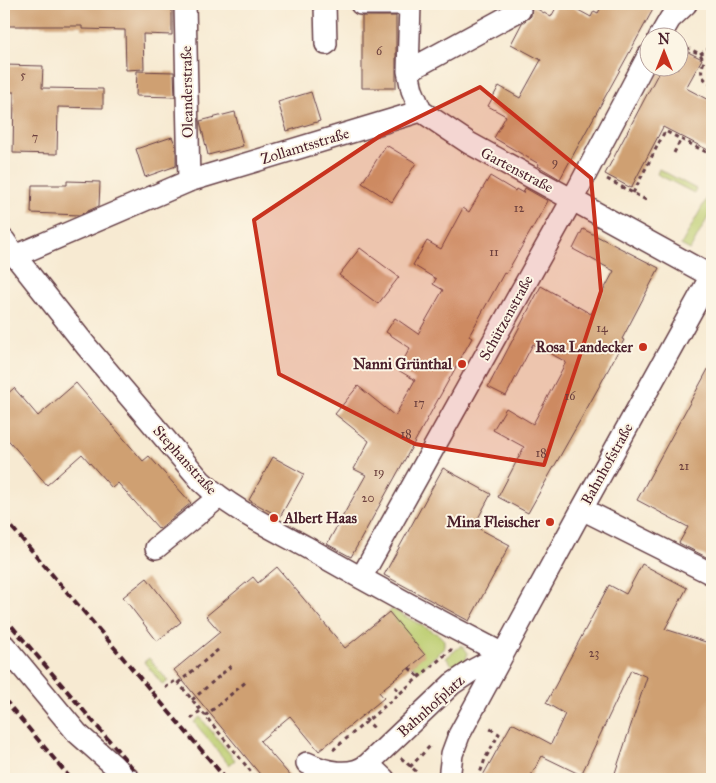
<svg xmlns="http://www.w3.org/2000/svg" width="716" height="783" font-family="'IM FELL Great Primer',serif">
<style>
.green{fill:#bccd70;stroke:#83764e}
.building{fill:#cfa072}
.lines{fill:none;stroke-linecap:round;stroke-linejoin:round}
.minor-casing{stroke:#643d44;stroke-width:24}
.path{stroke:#643d44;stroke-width:3;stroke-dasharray:4 4;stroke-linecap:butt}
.minor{stroke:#fff;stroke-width:21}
.rail{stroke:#4a1f2b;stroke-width:4;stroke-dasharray:8 4;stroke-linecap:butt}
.marked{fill:#c8321e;fill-opacity:0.2;stroke:#c8321e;stroke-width:4;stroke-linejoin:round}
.poi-dot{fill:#c8321e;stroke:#fcf5e5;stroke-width:2}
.labels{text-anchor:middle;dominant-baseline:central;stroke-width:4;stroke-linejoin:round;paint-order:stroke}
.number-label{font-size:12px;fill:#6b3f3d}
.street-label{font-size:15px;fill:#4a1f2b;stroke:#fcf5e5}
.poi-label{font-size:15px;font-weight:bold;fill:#4a1f2b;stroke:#fcf5e5;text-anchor:end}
</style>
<rect width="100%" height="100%" fill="#fcf5e5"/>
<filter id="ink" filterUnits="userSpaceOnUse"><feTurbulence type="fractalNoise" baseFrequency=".02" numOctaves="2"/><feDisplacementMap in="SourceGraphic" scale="10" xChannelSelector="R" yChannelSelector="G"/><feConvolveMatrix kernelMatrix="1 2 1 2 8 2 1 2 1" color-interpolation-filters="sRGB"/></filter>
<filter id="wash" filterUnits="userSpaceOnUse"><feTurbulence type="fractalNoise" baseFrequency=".0096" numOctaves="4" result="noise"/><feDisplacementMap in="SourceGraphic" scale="20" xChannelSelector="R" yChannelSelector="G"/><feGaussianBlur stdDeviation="1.12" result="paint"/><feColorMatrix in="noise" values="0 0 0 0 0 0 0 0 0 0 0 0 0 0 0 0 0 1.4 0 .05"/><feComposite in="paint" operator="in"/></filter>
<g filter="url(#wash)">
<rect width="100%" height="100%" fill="#f7ead2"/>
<path class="green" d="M659,169L696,189L694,193L657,174Z
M707,198L712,201V210L690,250L681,245Z
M392,609L439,635L444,640V648L419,671L412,665L424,655L389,612Z
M462,645L468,653L465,662L458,671L446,658Z
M149,658L168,681L163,685L144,662Z
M200,717L235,760L229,765L194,722Z"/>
<g id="blocks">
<path class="building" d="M4,4H123V6L172,7V35L143,34L144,69L126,70L125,30L82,29V26H4Z
M558,4H567L591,17L594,11L598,13L603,4H656L560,179L538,166L539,164L494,138L506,116L488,106L499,86L520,98L541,60L511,44L522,23L531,16L532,6L551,17Z
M362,16H396V88H362Z
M678,47L702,59L686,88L712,102V152L663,127L631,188L605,174L661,68H678Z
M4,65L43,66L42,88L103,89V108L58,107L57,154L13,153L14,92H4Z
M137,71L174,72L175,97L136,96Z
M311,92L320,121L287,131L278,102Z
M235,112L243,146L208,155L200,121Z
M172,137L176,146V166L145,177L136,149Z
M386,145L416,163L392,202L362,183Z
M490,176L515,191L516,189L523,193L525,188L548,201L506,274L504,273L469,336L472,338L351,557L327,544L366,475L354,469L369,441L335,414L358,386L395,416L415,380L398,370L410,348L386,332L395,318L418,334L443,290L433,284L436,279L413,265L427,241L441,249L463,208L469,212Z
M67,181L100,182L99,206L79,215L31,213L32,185H67Z
M583,229L659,268L622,339L624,340L600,385L528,513L498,497L524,447L493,430L506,408L533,424L566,362L533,344L506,396L488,387L541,286L591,314L614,271L573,249Z
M360,248L399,277L378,304L339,275Z
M712,362V560L679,543L688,527L637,500Z
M76,383L143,461L149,456L191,503L159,529L118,483L112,488L82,454L47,485L4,435V397L14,388L38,416Z
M273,457L304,474L280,517L249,500Z
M443,468L491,494L474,526L510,545L469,621L384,575Z
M642,564L687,588L665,629L712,644V779H613L647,677L631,670L581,775L542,756L529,779H481L512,723L551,744L565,714L546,703L609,585L626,594Z
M277,567L345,648L389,612L425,655L379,692L384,698L319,751L290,716L260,741L293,779H264L174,670L220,632L206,616L253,577L258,583Z
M147,578L181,622L157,641L123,597Z"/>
</g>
</g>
<g filter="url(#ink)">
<use href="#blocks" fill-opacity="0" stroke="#643d44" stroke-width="1"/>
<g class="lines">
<defs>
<path id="minor" d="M185,4L189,181
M325,4L326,44
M361,4H410
M410,4L408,71L412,90L421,111L469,143L711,276
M659,38L670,19L686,4
M408,71L520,10
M4,240L15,256L87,347L201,481C231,509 270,527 306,547C371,584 437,620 503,654
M15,256L189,181L421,111
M582,509L712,574
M156,548L219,497
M361,578L572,200L648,56
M4,645L77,733L128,778
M307,763C325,772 351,778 368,764L452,684L473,670L503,654
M368,764L384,779
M449,779L452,754L459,735L582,509L712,274"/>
</defs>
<use href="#minor" class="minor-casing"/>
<path class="path" d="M679,44L700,54L704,61C700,73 700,78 712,84
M700,54L708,49
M674,153L681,139
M607,179L648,201
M633,193L665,131L712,155
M409,668L419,677
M178,683L219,649
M395,687L401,693
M165,688L176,680L257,779
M192,700L232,665
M205,716L247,681
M191,719L200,711
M365,719L375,729
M333,750L452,649
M401,758L425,779
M410,767L432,744
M478,779L485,759L499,734L487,727"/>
<use href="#minor" class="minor"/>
<path class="rail" d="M4,518L226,779
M4,617L142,779
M4,699L71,779"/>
</g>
</g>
<path class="marked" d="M480,87L591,178L601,291L544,465L415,444L279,374L254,220L380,136Z"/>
<g class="poi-dot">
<circle cx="643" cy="347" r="5"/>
<circle cx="462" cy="364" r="5"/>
<circle cx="274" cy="518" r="5"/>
<circle cx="550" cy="522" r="5"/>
</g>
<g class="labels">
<g class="number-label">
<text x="379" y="51">6</text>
<text x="23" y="75">5</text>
<text x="35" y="137">7</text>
<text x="555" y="162">9</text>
<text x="519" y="208">12</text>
<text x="494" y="252">11</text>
<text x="602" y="328">14</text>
<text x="570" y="396">16</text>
<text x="419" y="403">17</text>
<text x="406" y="434">18</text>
<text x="541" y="453">18</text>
<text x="684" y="466">21</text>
<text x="379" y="472">19</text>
<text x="368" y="498">20</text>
<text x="594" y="653">23</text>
</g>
<g class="street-label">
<text transform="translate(187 92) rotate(-91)">Oleanderstraße</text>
<text transform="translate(305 146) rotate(-17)">Zollamtsstraße</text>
<text transform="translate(517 170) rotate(28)">Gartenstraße</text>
<text transform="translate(506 318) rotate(-61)">Schützenstraße</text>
<text transform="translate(185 460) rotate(48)">Stephanstraße</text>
<text transform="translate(607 464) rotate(-61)">Bahnhofstraße</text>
<text transform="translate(431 706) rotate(-42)">Bahnhofplatz</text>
</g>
<g class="poi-label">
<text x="633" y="347">Rosa Landecker</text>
<text x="452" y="364">Nanni Grünthal</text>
<text x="284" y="518" text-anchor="start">Albert Haas</text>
<text x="540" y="522">Mina Fleischer</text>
</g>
</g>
<rect width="716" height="783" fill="none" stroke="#fcf5e5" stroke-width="20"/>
<g transform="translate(664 52)"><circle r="24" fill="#fcf5e5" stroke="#b59f9b"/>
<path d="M0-4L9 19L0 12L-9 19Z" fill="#c8321e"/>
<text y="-8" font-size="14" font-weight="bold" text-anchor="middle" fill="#4a1f2b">N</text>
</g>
</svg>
